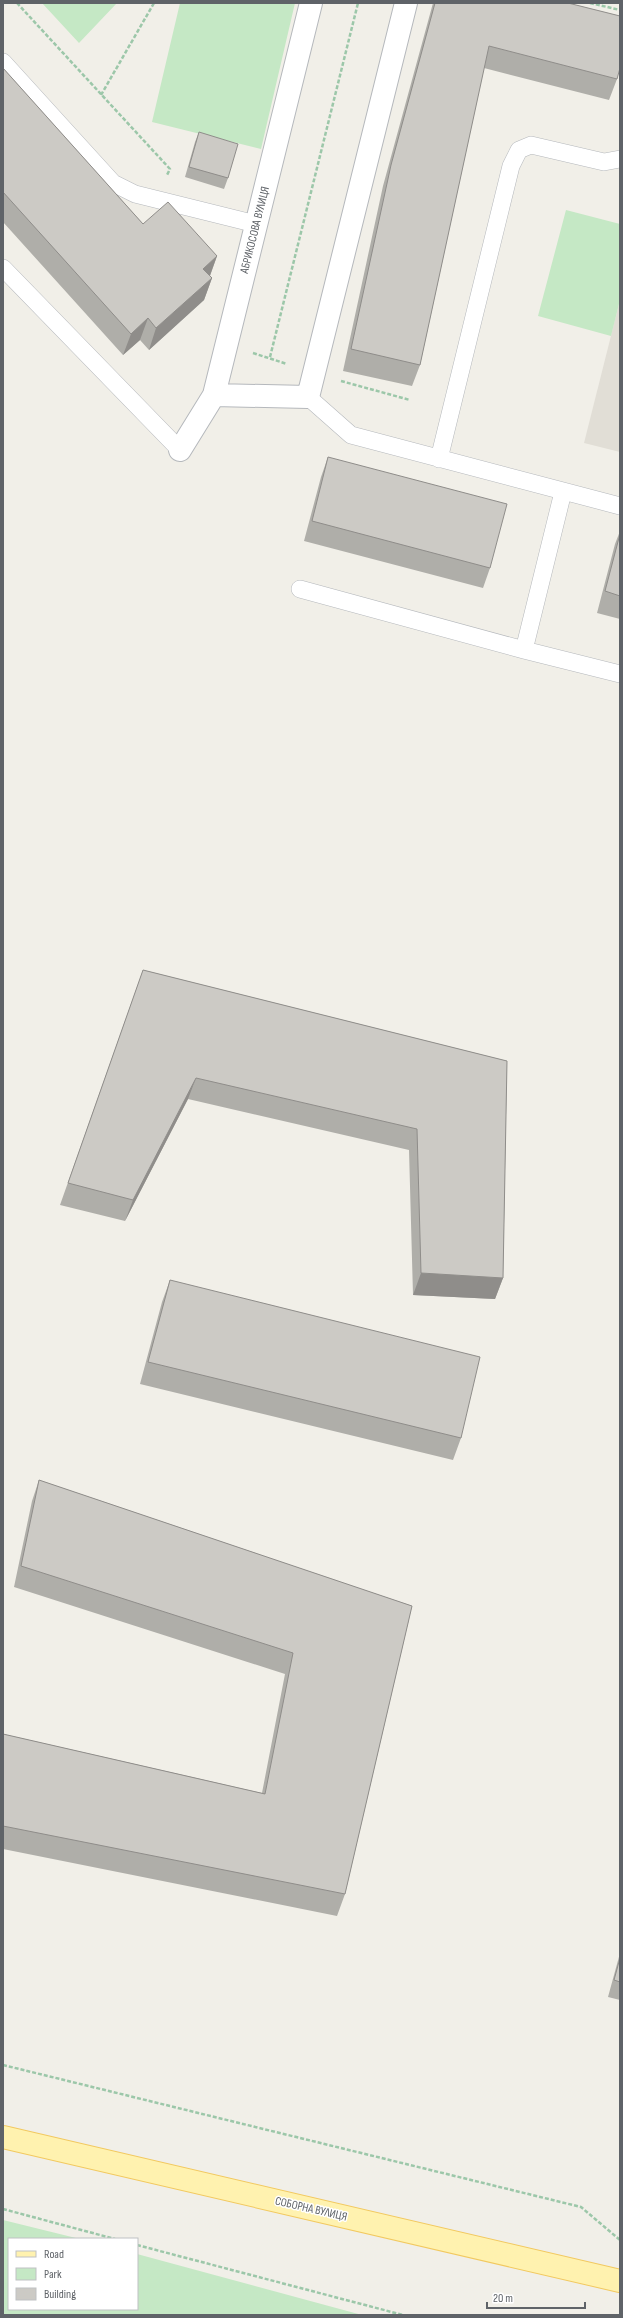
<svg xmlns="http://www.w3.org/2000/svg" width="623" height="2318" font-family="'Sofia Sans Condensed',sans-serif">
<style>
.education{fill:#e1ded6}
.green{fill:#c5e8c5}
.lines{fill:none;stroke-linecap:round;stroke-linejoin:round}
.lane-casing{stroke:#b5b8bc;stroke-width:18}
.street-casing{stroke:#b5b8bc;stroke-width:24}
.primary-casing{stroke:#f2c960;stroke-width:24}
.path{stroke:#9cc7a9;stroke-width:2.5;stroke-dasharray:4 2;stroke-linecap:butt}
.lane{stroke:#fff;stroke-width:17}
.street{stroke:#fff;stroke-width:22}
.primary{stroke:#fff2af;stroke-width:22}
.wall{fill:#afaea9}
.shaded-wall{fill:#8f8d8a}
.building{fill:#cccac5;stroke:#8f8d8a}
.labels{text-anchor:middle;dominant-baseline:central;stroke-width:3;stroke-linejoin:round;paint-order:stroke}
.street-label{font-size:12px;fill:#5f6368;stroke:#fff}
</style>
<rect width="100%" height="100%" fill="#f1efe8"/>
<path class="education" d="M620,300V452L584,443Z"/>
<path class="green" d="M42,3H117L79,43Z
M180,3H295L261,149L152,122Z
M566,210L620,224V300L611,336L538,316Z
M3,2220L80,2239H9V2309H137V2254L362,2315H3Z"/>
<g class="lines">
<defs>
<path id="lane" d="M3,62L113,183L135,194L256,224
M3,268L180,450
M308,397L351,435L620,506
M439,459L511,166L519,150L531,145L604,162L620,159
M300,589L524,650L620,674
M524,650L563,492"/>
<path id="street" d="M214,395L308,397L406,3
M180,450L214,395L311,3"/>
<path id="primary" d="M3,2137L620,2281"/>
</defs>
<use href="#lane" class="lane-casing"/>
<use href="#street" class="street-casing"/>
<use href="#primary" class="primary-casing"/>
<path class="path" d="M17,3L170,169L167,175
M590,3L620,10
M101,95L154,3
M253,353L287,364
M270,357L358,3
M341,381L410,400
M3,2065L581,2207L620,2240
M3,2209L115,2239
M137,2245L403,2315"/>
<use href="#lane" class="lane"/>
<use href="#street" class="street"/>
<use href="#primary" class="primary"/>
</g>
<path class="wall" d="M433,3H568L617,79L609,100L484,68L420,365L412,386L343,371L383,186Z
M3,68L143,224L217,256L210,276L212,278L204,300L149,350L140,340L123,355L3,222Z
M199,132L228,178L224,189L185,177L195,142Z
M328,457L490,568L483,588L304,541L321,477Z
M620,531V619L597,613L615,544Z
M143,970L507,1061L503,1278L495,1299L413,1295L409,1150L188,1099L125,1221L60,1205Z
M170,1280L461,1438L453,1460L140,1384L162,1302Z
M39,1480L412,1606L345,1894L337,1916L3,1849V1734L262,1793L285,1674L14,1587L32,1501Z
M620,1953V2000L608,1997Z"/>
<path class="shaded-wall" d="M217,256L209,278L203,269Z
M212,278L204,300L149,350L156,328Z
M148,318L140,340L123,355L131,334Z
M196,1078L188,1099L125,1221L133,1200Z
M421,1273L503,1278L495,1299L413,1295Z"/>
<path class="building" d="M435,3H568L620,16V68L617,79L489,46L420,365L351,349L391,165Z
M3,68L143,224L168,202L217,256L203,269L212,278L156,328L148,318L131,334L3,192Z
M199,132L238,144L228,178L189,167Z
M328,457L507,504L490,568L312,521Z
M620,534V596L605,591Z
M143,970L507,1061L503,1278L421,1273L417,1129L196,1078L133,1200L68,1183Z
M170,1280L480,1357L461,1438L148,1362Z
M39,1480L412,1606L345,1894L3,1826V1734L265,1794L293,1653L21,1566Z
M620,1958V1982L614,1980Z"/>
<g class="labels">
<g class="street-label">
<text transform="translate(255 230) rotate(-76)">АБРИКОСОВА ВУЛИЦЯ</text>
<text transform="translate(311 2209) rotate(13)">СОБОРНА ВУЛИЦЯ</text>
</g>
</g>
<rect width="623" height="2318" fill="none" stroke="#5f6368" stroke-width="8"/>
<rect x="8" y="2238" width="130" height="72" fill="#ffffff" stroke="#bfc1c3"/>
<rect x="16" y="2251" width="20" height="6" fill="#fff2af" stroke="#bfc1c3"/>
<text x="44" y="2258" font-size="12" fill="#5f6368">Road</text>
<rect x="16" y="2268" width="20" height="12" fill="#c5e8c5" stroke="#bfc1c3"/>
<text x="44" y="2278" font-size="12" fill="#5f6368">Park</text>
<rect x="16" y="2288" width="20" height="12" fill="#cccac5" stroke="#bfc1c3"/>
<text x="44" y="2298" font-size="12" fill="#5f6368">Building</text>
<path d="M487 2302v6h98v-6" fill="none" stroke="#5f6368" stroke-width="2"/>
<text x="493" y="2302" font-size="12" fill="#5f6368" stroke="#ffffff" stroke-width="3" paint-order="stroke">20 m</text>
</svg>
